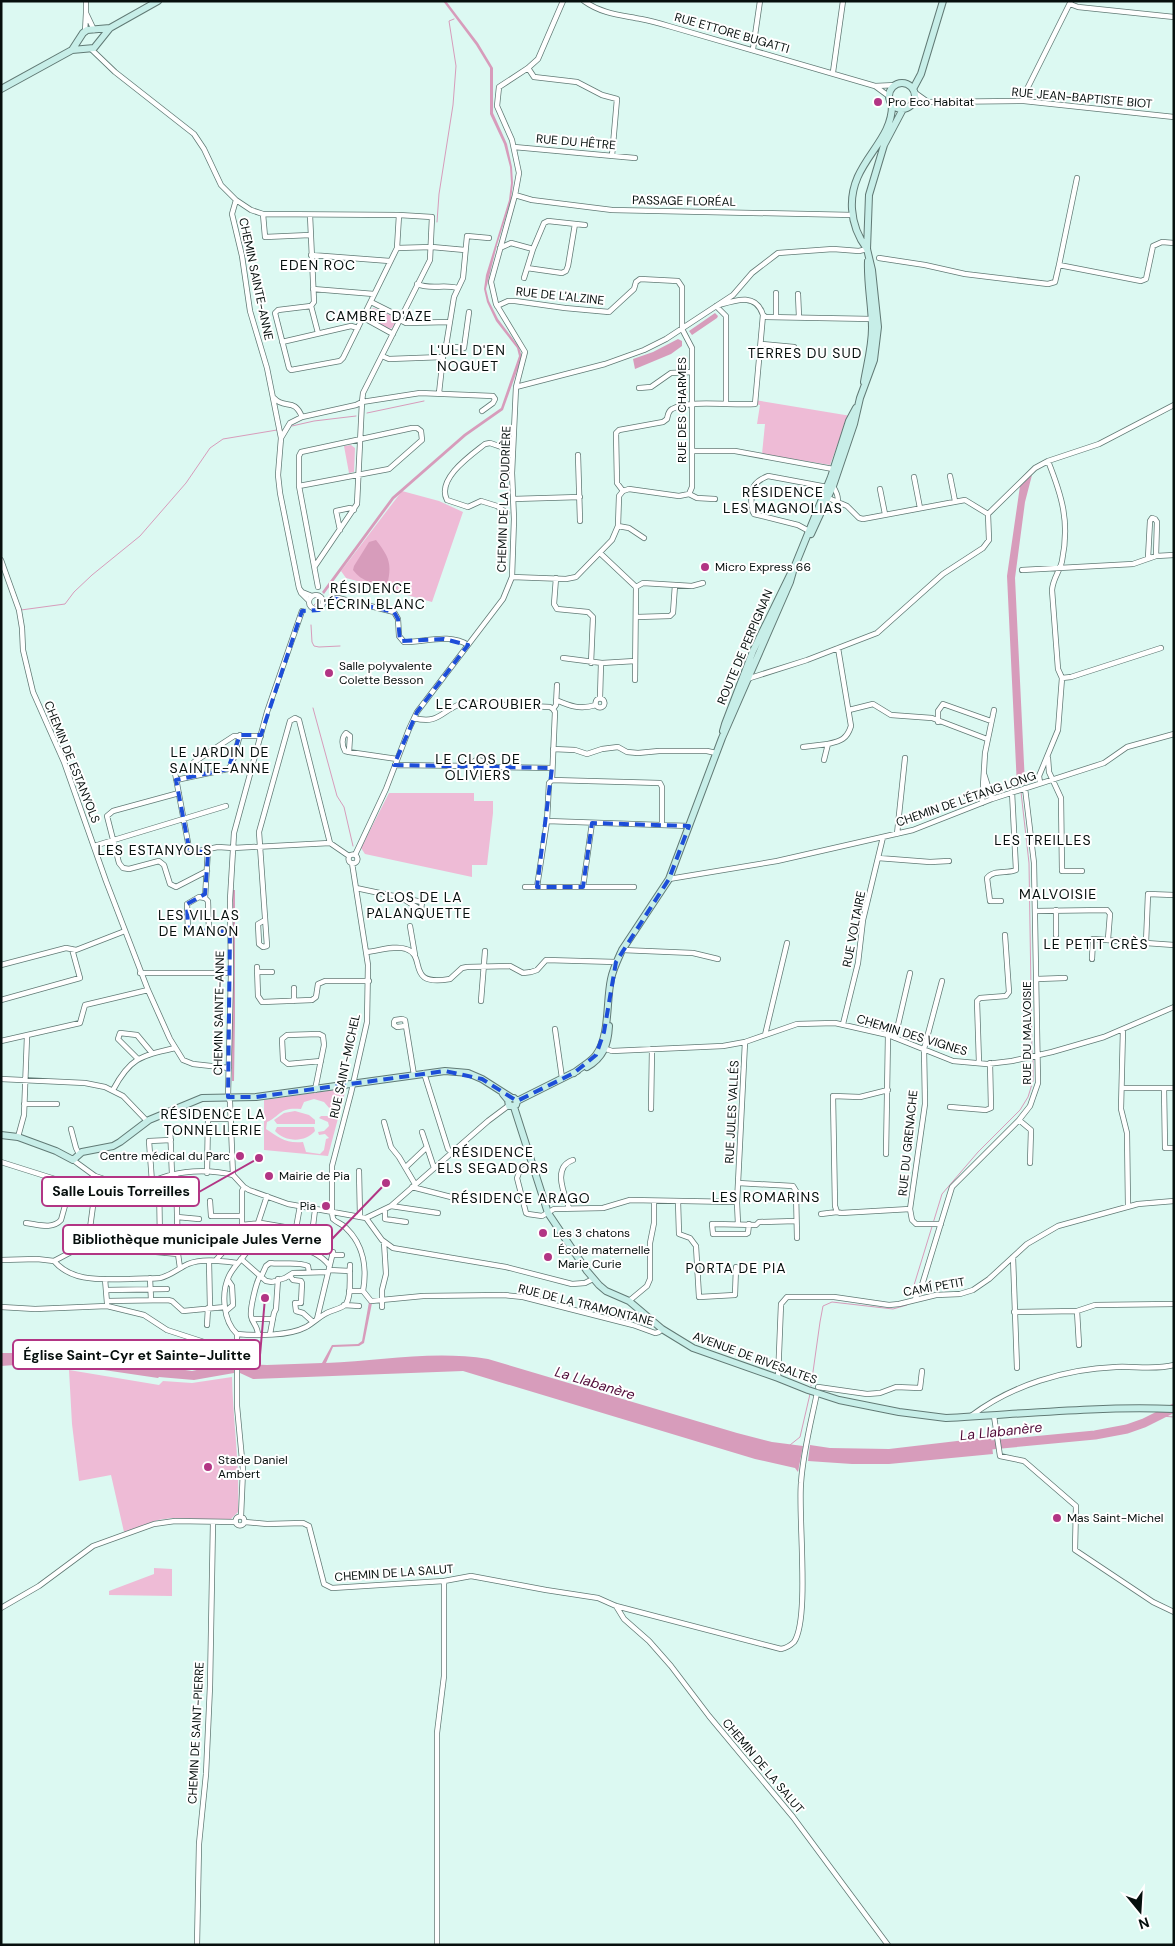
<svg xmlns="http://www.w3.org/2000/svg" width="1175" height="1946" font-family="'DM Sans',sans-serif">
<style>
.green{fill:#eebbd6;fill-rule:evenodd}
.water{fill:#d79cbb}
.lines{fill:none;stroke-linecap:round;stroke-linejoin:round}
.stream{stroke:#d79cbb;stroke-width:1}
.river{stroke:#d79cbb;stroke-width:9}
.street-casing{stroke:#617a75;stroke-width:6}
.secondary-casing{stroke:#617a75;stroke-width:8}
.street{stroke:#fff;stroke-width:4.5}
.secondary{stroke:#c7eee8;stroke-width:6}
.marked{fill:none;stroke:#1d4ed8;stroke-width:4;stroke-dasharray:10 6;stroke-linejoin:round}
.poi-dot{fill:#b23584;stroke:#fff;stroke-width:2}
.labels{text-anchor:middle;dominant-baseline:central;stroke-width:4;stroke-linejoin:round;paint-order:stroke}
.street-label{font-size:12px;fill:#060f0d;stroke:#fff}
.poi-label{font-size:12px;fill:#060f0d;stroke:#fff;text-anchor:start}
.neighbourhood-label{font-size:14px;letter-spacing:1px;fill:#060f0d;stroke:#fff}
.water-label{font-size:14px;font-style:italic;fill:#500b38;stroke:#fff}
.leader{fill:none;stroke:#b23584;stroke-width:2}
.callout-dot{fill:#b23584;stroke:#fff;stroke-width:2}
.callout{fill:#fff;stroke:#b23584;stroke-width:2}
.callout-label{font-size:14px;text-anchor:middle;font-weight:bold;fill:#060f0d}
</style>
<rect width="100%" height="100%" fill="#dcf9f2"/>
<path class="green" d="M374,308L394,317L396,322L392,328L389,329L368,318L371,309Z
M755,400L851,416H848L830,465L762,454L765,424H757L760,405L754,404Z
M351,445L355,448L354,472L349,473L344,446Z
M402,491L439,501L463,512L432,602L346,578L341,571Z
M389,793H474V801H493V813L487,865H472V877L365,854L361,848Z
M342,1089L345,1092L328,1156L264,1150V1100ZM314,1099L324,1102L330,1109L329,1116H321L319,1118L328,1122L329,1126L324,1131L318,1132L319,1135L325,1134L329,1138L326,1139L324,1150L320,1154L306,1152L303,1142C286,1144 278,1137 266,1129L267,1122C282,1115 279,1107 301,1109L304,1102Z
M295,1111L309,1115L315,1120V1124H277L274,1120L284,1113Z
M277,1127H314L315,1131C305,1143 285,1142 275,1131Z
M69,1370L159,1385L163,1381L192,1383L232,1377C233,1422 240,1465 238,1512L230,1520L172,1518L158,1520L124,1532L111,1475L79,1481L72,1424Z
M154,1568L172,1569V1596L109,1595V1591L154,1574Z"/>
<path class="water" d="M443,1H446L478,43L493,68V113L507,144L512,167L513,183L511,200L497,245L486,289L489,301L498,319L519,347L522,357L503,410L466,436L394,499L324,594L322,592L392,497L464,434L501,408L519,356L517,348L496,321L487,302L484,289L486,275L509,200L511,183L510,167L504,144L490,114V68L476,45Z
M715,313L718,316L717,318L692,335L689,331Z
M678,339L682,341V346L671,354L635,369L633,359L653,352Z
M1032,475L1025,502L1015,578L1025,784L1017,787L1007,576L1020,486Z
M376,540C390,558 392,564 387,586C373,583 362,582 353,570L354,566L369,542Z
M232,890H235V1017L234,1081H232Z
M369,1302L372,1303L364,1343L359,1346L333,1347L326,1363C380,1361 433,1350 488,1359L737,1433L772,1442L803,1446L798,1472L795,1468L755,1459L463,1371L253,1379L240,1373V1364L267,1365L322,1363L332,1345L358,1344L362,1341Z
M1,1353H70L192,1371L234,1362V1373L194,1380L159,1377L158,1378L70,1365L42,1363L1,1366Z
M991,1437L993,1454L889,1464H852L808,1461L810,1445L830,1448L889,1449Z"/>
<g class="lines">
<path class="stream" d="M437,222L439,194L453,105L456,66L449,21L454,19
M367,413L424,401
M292,426L314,421L356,416
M314,605L318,601
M21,610L65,604L74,592L92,575L140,536L186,483L210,448L223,439L277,430
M311,625L312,642L314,646L319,647L340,646
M313,708L337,796L344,807L353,846
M1021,792L1029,863L1032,1054
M911,1295L942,1194L978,1152L1020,1110L1028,1097L1033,1081V1058
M811,1386L820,1322L823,1306L832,1302L893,1309L907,1305
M1160,1416L1174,1417
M790,1445L800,1437L810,1394"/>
<path class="river" d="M980,1446L1095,1435L1127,1429L1144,1423L1174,1408"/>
<defs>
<path id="street" d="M86,1V13
M584,1C602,14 621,15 641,19C652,21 662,24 672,27L875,86
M1070,4L1078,7L1174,17
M85,32L86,13L94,30
M91,49L115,72L194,134L204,149L221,185L236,200L232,214L242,256L250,311L267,368L281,438L278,475L280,493L299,588
M753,49L760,1
M528,68L534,77L577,82L602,95L617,99L612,156
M833,72L843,1
M890,97L875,86L896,85
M1024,101L1025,93L1071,1
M928,102L1024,101L1174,117
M911,105L928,102L914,92
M514,147L635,158
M515,195L532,200L612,210L853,215
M236,200L251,210L263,214L399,215L432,217L430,260L363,393L362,402L356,405L302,417
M263,214L265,237L310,235
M310,215L314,302L311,306
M397,248L432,247L465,250
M500,248L511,243L533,249
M311,255L390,261
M879,258L925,265L965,274L1048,284L1055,282L1059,265L1141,281L1146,279L1153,246L1162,242L1174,243
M1059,265L1077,178
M527,268L562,273L566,271L568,266L575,224
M524,278L533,249L544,223L548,221L585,225
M417,284C430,290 444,284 457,288
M313,289L374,294
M776,293V316
M798,294L799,317
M371,302L401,317
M311,306L278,310L275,313L289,368L291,370L340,361L343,358L397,248L399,215
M311,306L318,333
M497,306L508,301H515L565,308L609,312L634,289L636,282L640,279L678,281L682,287V329L692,348V487L689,494L679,496L629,489L623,491
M364,318L393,334
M400,320L406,323L449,322
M282,342L351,326L358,328
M761,344L794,347
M446,346L464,348L469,312
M382,356L389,359L443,357
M516,387L605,364L644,350L666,339L733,295L752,273L778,253L833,249L859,251L867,249
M639,388L651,387L671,373L692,372
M439,393L443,357L446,346L454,297L463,278L467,236L489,238
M274,398C285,410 294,397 302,417L290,423L281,438
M726,404V316L716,306C733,301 756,291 763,315L766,317L872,319
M692,451H735L833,469
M578,455L580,521
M950,476L955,501
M914,477L920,508
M299,486L389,469L422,440L421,431L417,428H412L301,452L299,456V486L318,587
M880,489L885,514
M689,494L697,498L715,499
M826,497L847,506L859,518L863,519L965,500L988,514
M513,499L580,497
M824,508C840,504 841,500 833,486
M507,513L497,506L481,501L468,507L447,500C436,479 471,455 485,444L490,443L513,451
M618,526L629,528L644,538
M340,530L336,511L350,508L354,510
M809,531L798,525L754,514C750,509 751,492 754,486C757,481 763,478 768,476L827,487
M600,553L636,587L643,583L692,586L703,583
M1148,558L1150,521L1152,518L1155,519L1157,522L1156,556
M1,560L19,610L22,628L23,650L33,692L64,762L106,881L148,990L170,1039L183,1060L193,1064L229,1068
M315,566L357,504L362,402L420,393L493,396L495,399L493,403L482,411
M1022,570L1133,564L1156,556L1174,555
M512,577L566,579L576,577L612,540L618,526L619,496L623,491L617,483L616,433L619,430L663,422L667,419C668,415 668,411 672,409C690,399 733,406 755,404L763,315
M556,578L554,604L557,609L588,612L593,617L591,663
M309 602a7 7 0 1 1 14 0a7 7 0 1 1-14 0Z
M332,598H338L394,612L398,619L399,636L404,642C425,642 450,633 468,645
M309,601L301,593L299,588L302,592L312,596
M637,617L670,616L673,613L675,585
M563,658L602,663L635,661
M1062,678L1071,677L1161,648
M747,679L807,660L877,633L943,574L983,548L989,540L988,514L1035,468L1048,461L1099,444L1174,405
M635,680L636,587
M600,698L601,663
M595.5 703a4.5 4.5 0 1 1 9 0a4.5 4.5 0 1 1-9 0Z
M556,700C570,706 580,710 596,705
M849,710L873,704L891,715L932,718L987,739
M414,718C440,725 441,710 463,703L550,707L553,709
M938,722V711L943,704L991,721
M803,747L828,744
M553,749L575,750L587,754L602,749L618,747L627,752L638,753L659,751H707L716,753
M349,752L350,736L346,733C341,738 342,746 345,751L349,752L397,759
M1048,758L1049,772L1061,798L1062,871H1082
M471 767a7 7 0 1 1 14 0a7 7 0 1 1-14 0Z
M824,760L828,744C841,741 847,739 851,726L838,648
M395,765L471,766
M486,767L552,768
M175,773L189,848L194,852L218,847L233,848L330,843L349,856
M984,774L992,799
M196,776L192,766L194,762L234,736H261
M176,780L228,769L232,764L240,735
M552,780L555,712L553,709L556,705L557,685
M1040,783L1039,776L1058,730L1062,678L1058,669L1052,590C1053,578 1060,571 1062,561C1070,522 1062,496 1048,461
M179,793L113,811L107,816L119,863L123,868L129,869L159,861L164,865L170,884L176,887L207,871
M982,803L985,753L994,710
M662,825V787L660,783L552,780L549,783L547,821L689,826
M897,834L905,758
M94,846L226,806
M348.5 859a4.5 4.5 0 1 1 9 0a4.5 4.5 0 1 1-9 0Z
M355,855L386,789L409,729L417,712L503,599L512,577L514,519L512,473L516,387L525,352L496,304L491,282L515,195L519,173L512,140L497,106L499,87L528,68L538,59L563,1
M878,858L930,862L949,861
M352,863L368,965L367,1022L351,1093L332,1166V1213L333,1219C337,1223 343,1224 346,1228C364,1245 367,1269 363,1291
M669,879L777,861L913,830L992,799L1104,763L1127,747L1174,734
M525,887H634
M537,887L547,821
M583,887L592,823
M356,888L422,902L421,910L400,897
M1174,895L1148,894L1146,943L1174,945
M205,898L208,850
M1001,901H990L987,878C994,869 1007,874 1016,870L1012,792
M1035,911L1107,910L1110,914L1108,939
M265,920L258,924L259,944L263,947L267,946L259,832L290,721L295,718L299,720L330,843
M410,926L415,955
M209,932L208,901L205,898L199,897L187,904L188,930L194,933L230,932
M1056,935V910
M622,950L693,953L718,959
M367,952C378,951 395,945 406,949C428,956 404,987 450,979L462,968L467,967L510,966L523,973L531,972L537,970L546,960L616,962
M1092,959L1093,939L1146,943
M1,965L66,948L76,950L125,931
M257,967L258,996L262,1002L312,1000L316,997L318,984L325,981H369
M257,972H272
M140,973H231
M1037,979L1065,978
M294,988V1001
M1,1000L80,978L72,949
M481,1001L485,951
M843,1024L858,963L863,920L883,837
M405,1026L397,1027L394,1025V1022L395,1020L402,1019L405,1020L414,1075
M555,1029L562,1078
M1123,1029L1121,1109L1127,1133L1128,1206
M765,1035L787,943
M895,1038L910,973
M1,1041L80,1023L85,1005L148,990
M603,1048L612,1051L723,1046L745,1042L797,1024L835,1023L888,1035L953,1061L987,1064L1012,1061L1052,1052L1104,1037L1174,1007
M138,1059L118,1039L120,1033L137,1035L152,1053
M979,1063L977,1001L980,998L1006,996L1009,992L1005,935
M424,1073L448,1149L452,1153
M1,1079L85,1083L105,1087L123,1096L147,1121
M1123,1088H1174
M1164,1088L1165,1148H1174
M113,1090C130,1058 140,1056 175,1048
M315,1090L324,1045L323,1036L319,1034L287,1035L282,1039L283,1060L288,1064L321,1061
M24,1104H57
M950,1107L986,1110L991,1108L990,1063
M651,1109L652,1049
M1019,1120L1031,1130L1030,1163
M384,1122L391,1147L399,1157L415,1184
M170,1126L172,1175
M71,1129L76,1148L79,1154
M422,1132L434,1168
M18,1137L24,1115L27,1036
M886,1154L888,1035
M73,1160L95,1176
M1,1162L77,1186H92
M532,1164L519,1173L517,1178L526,1213L528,1214L542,1216L554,1209L603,1208L630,1200L735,1202L737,1203L738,1224
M406,1167L427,1147
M359,1171L360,1216
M207,1173L208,1119H231
M176,1174L178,1254L180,1268
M233,1175L230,1102L228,1097L231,973L230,900L234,833L267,712L302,611
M233,1175L244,1187L249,1190L288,1204L366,1218L382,1240L393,1248L506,1267L572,1284L585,1283L593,1279
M95,1176L116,1183L117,1191L111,1193L95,1191L92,1186L91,1182Z
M159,1179L160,1243
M152,1182L149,1141L171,1140
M116,1183L129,1187L117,1191
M738,1183L745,1042
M129,1187C144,1185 157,1179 171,1175C189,1170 214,1170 233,1175
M244,1187L242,1191V1225L249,1250
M412,1187L451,1197
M177,1197L185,1196
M210,1201L211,1216H242
M678,1201L679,1234L690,1238L696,1246L699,1297L735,1295L736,1267
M737,1203L738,1183L793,1186L796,1191L797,1238
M391,1206L438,1213
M569,1208C564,1193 552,1167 573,1160
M385,1210V1219L406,1222
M837,1212L835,1206L833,1096L860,1097L888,1090
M821,1214L837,1212L841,1213L910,1209
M177,1217L199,1219
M366,1218L391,1206L488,1121L508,1106
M26,1223C37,1224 52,1230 61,1220L71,1184
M258,1223L267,1196
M749,1224L748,1233L746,1234H713L712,1224H714L756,1225L759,1222L796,1221
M941,1224H916L912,1220L910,1209L925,1104L924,1049L942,981
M242,1225L261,1223L296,1229
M177,1235L199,1237
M293,1245L300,1206
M310,1250L315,1210
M156,1252L178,1254
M332,1255H342
M1013,1257L1017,1368
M241,1259L266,1281L272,1282L285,1278L293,1273L328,1272
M1,1260L37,1259L54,1261L71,1252L81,1242L90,1228L95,1191
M216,1260L231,1243L245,1235
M54,1261C73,1283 103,1279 130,1279C140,1278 150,1279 160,1278C170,1276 179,1268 188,1264C202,1258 222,1261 237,1263
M209,1261L210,1308
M329,1270L350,1271
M290,1276L293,1280L301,1281L302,1283L301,1303H295L296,1311L303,1313L313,1322
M261,1277L266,1266L270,1263C282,1265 298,1261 308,1266L309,1272
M150,1278L151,1300
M105,1279L107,1303
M106,1290L167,1289
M349,1291H363L371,1301L423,1296L504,1295L523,1297L633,1325L655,1333L659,1332L662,1329
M915,1299L922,1285L952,1187L1019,1120L1030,1106L1038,1083L1034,863L1025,788
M107,1301L168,1300L172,1301L183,1311L225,1307
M629,1301L647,1286L650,1279V1243L654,1223V1201
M344,1305L359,1306
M1,1307L35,1309L107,1306L144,1315L167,1330L210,1344L238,1350
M382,1307V1290L386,1274L384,1242
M226,1311L233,1305L232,1286L228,1280
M1077,1311L1079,1345
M1014,1312L1077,1311L1095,1305L1174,1304
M253,1319H273
M317,1319L333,1252
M207,1325L208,1308
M237,1334C256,1336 289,1336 306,1327C313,1323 318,1318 325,1314C331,1310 342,1309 346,1304C352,1295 349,1276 350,1265
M270,1334L274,1313L276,1309L278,1279
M258,1335C258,1326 252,1323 251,1316C250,1308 256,1283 260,1276
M778,1378L781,1304L787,1297H834L889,1305L899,1304L936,1295L960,1294L973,1290L989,1279L1027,1244L1058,1226L1138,1204L1174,1201
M818,1387L867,1394L880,1393L896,1387L920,1388L922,1371
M971,1416C1012,1385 1065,1369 1116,1367C1134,1366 1156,1370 1174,1365
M994,1416L1000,1456L1024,1461L1076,1506L1075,1550L1153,1602L1174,1612
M241,1516L243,1470L237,1406V1334C223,1321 221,1293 229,1276C233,1268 237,1264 243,1257C245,1254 247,1251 251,1249C265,1241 281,1242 296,1247C309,1250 320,1254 329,1265
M235.5 1521a4.5 4.5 0 1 1 9 0a4.5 4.5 0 1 1-9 0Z
M245,1522L267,1524L303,1523L309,1526L324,1584L332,1588L444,1581L471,1576L546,1590L598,1598L616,1606L781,1649C786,1648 790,1646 794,1642C810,1619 798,1516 801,1483C803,1452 811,1422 817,1393
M616,1606L624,1619L649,1641L671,1666L709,1716L793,1817L888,1945
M1,1608L39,1586L93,1546L154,1524L175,1521L236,1522
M197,1945L199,1844L206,1774L210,1686L213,1522
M437,1945V1733L444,1676V1581"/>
<path id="secondary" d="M72,50L83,33L87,30L110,28
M889 96a13 13 0 1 1 26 0a13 13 0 1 1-26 0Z
M1,89L72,50L94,48L110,28L158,1
M913,89L921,74L943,1
M867,249C858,237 853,224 852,209C849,162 893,144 892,104
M864,382C867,364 872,347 872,328C872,306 867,283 868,261
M811,534L833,486L854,424L860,398L874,360L878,327L872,270L867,249L869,195L884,145L903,109
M723,731L725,724L753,651L791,573
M587,1067C603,1058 608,1045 609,1026
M574,1073C581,1067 591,1062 596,1055C610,1036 606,1002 611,979C613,969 618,959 622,950L669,879L722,738L790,582L794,568L831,477L849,421L856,408
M503,1094L508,1100L509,1106L516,1105L517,1101L514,1098H510L508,1100
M517,1101L577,1071
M514,1107L548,1213L587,1271L599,1285L606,1291L629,1301L662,1329L693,1348L778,1378L808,1390L839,1400L899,1412L946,1418C1022,1414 1098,1406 1174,1409
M1,1135L18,1137L56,1151L73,1160L82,1152L113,1146L120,1142L149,1120L202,1098L256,1097L445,1071L468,1073L482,1079L512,1098"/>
</defs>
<use href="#street" class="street-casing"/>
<use href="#secondary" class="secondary-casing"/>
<use href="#street" class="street"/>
<use href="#secondary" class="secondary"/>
</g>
<path class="marked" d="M332,598L394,612L398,619L400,641L444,639L468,645L417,712L394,765L552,768L537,887H583L592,823L689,826L669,879L616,962L604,1032L596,1055L574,1073L517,1101L482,1079L445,1071L256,1097H228L230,932L188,930L187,904L205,894L208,854L189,848L176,780L228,769L240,735H261L302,611L319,610Z"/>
<g class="poi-dot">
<circle cx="878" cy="102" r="5"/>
<circle cx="705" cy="567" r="5"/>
<circle cx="329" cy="673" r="5"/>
<circle cx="240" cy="1156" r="5"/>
<circle cx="269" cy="1176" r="5"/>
<circle cx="326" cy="1206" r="5"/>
<circle cx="543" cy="1233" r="5"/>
<circle cx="548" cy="1257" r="5"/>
<circle cx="208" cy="1467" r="5"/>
<circle cx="1057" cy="1518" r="5"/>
</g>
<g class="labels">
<g class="street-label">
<text transform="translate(732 33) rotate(16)">RUE ETTORE BUGATTI</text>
<text transform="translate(1082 98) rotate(5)">RUE JEAN-BAPTISTE BIOT</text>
<text transform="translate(576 142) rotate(5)">RUE DU HÊTRE</text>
<text transform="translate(684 201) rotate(1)">PASSAGE FLORÉAL</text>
<text transform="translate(256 279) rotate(78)">CHEMIN SAINTE-ANNE</text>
<text transform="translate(560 296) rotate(6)">RUE DE L'ALZINE</text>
<text transform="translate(682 410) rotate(-90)">RUE DES CHARMES</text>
<text transform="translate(504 499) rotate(-88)">CHEMIN DE LA POUDRIÈRE</text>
<text transform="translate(745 647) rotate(-67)">ROUTE DE PERPIGNAN</text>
<text transform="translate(72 762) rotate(68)">CHEMIN DE ESTANYOLS</text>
<text transform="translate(966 799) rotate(-19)">CHEMIN DE L'ÉTANG LONG</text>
<text transform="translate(854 929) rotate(-79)">RUE VOLTAIRE</text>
<text transform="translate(219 1013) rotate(-89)">CHEMIN SAINTE-ANNE</text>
<text transform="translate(1027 1033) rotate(-90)">RUE DU MALVOISIE</text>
<text transform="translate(912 1035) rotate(17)">CHEMIN DES VIGNES</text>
<text transform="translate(345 1066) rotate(-78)">RUE SAINT-MICHEL</text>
<text transform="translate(732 1112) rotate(-87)">RUE JULES VALLÉS</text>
<text transform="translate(908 1143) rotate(-84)">RUE DU GRENACHE</text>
<text transform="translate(934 1287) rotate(-10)">CAMÍ PETIT</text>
<text transform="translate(586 1305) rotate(14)">RUE DE LA TRAMONTANE</text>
<text transform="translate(755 1358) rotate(20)">AVENUE DE RIVESALTES</text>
<text transform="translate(394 1573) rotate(-4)">CHEMIN DE LA SALUT</text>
<text transform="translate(196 1733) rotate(-87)">CHEMIN DE SAINT-PIERRE</text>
<text transform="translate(763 1766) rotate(50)">CHEMIN DE LA SALUT</text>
</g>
<g class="poi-label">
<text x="888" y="102">Pro Eco Habitat</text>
<text x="715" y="567">Micro Express 66</text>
<text x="339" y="666">Salle polyvalente<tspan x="339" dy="14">Colette Besson</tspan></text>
<text x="230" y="1156" text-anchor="end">Centre médical du Parc</text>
<text x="279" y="1176">Mairie de Pia</text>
<text x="316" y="1206" text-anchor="end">Pia</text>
<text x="553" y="1233">Les 3 chatons</text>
<text x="558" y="1250">École maternelle<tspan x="558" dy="14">Marie Curie</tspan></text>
<text x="218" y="1460">Stade Daniel<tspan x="218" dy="14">Ambert</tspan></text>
<text x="1067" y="1518">Mas Saint-Michel</text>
</g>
<g class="neighbourhood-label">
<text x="318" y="265">EDEN ROC</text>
<text x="379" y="316">CAMBRE D'AZE</text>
<text x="468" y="350">L'ULL D'EN<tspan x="468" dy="16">NOGUET</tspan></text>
<text x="805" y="353">TERRES DU SUD</text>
<text x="783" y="492">RÉSIDENCE<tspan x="783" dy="16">LES MAGNOLIAS</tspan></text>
<text x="371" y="588">RÉSIDENCE<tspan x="371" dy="16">L'ÉCRIN BLANC</tspan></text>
<text x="489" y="704">LE CAROUBIER</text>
<text x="220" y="752">LE JARDIN DE<tspan x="220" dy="16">SAINTE-ANNE</tspan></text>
<text x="478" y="759">LE CLOS DE<tspan x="478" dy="16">OLIVIERS</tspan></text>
<text x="1043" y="840">LES TREILLES</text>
<text x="155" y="850">LES ESTANYOLS</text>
<text x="1058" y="894">MALVOISIE</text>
<text x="419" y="897">CLOS DE LA<tspan x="419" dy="16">PALANQUETTE</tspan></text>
<text x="199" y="915">LES VILLAS<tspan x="199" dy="16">DE MANON</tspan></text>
<text x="1096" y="944">LE PETIT CRÈS</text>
<text x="213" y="1114">RÉSIDENCE LA<tspan x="213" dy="16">TONNELLERIE</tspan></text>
<text x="493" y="1152">RÉSIDENCE<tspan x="493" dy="16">ELS SEGADORS</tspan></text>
<text x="766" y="1197">LES ROMARINS</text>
<text x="521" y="1198">RÉSIDENCE ARAGO</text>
<text x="736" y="1268">PORTA DE PIA</text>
</g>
<g class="water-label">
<text transform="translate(595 1383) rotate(17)">La Llabanère</text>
<text transform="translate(1001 1431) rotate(-6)">La Llabanère</text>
</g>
</g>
<path class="leader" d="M259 1158L199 1192M386 1183L332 1239M265 1298L260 1355"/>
<g class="callout-dot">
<circle cx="259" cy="1158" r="5"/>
<circle cx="386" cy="1183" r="5"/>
<circle cx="265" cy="1298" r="5"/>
</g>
<g class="callout">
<rect x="42" y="1177" width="157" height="29" rx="5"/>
<rect x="63" y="1225" width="269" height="29" rx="5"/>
<rect x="13" y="1340" width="247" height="29" rx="5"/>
</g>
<g class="callout-label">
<text x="121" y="1196">Salle Louis Torreilles</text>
<text x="197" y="1244">Bibliothèque municipale Jules Verne</text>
<text x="137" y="1360">Église Saint-Cyr et Sainte-Julitte</text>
</g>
<rect width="1175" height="1946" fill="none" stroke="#060f0d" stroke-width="5"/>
<g transform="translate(1140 1911) rotate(162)" stroke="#ffffff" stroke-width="4" paint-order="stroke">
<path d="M0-4L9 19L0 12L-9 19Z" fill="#060f0d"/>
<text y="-8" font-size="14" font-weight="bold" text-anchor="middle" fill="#060f0d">N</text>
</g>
</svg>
